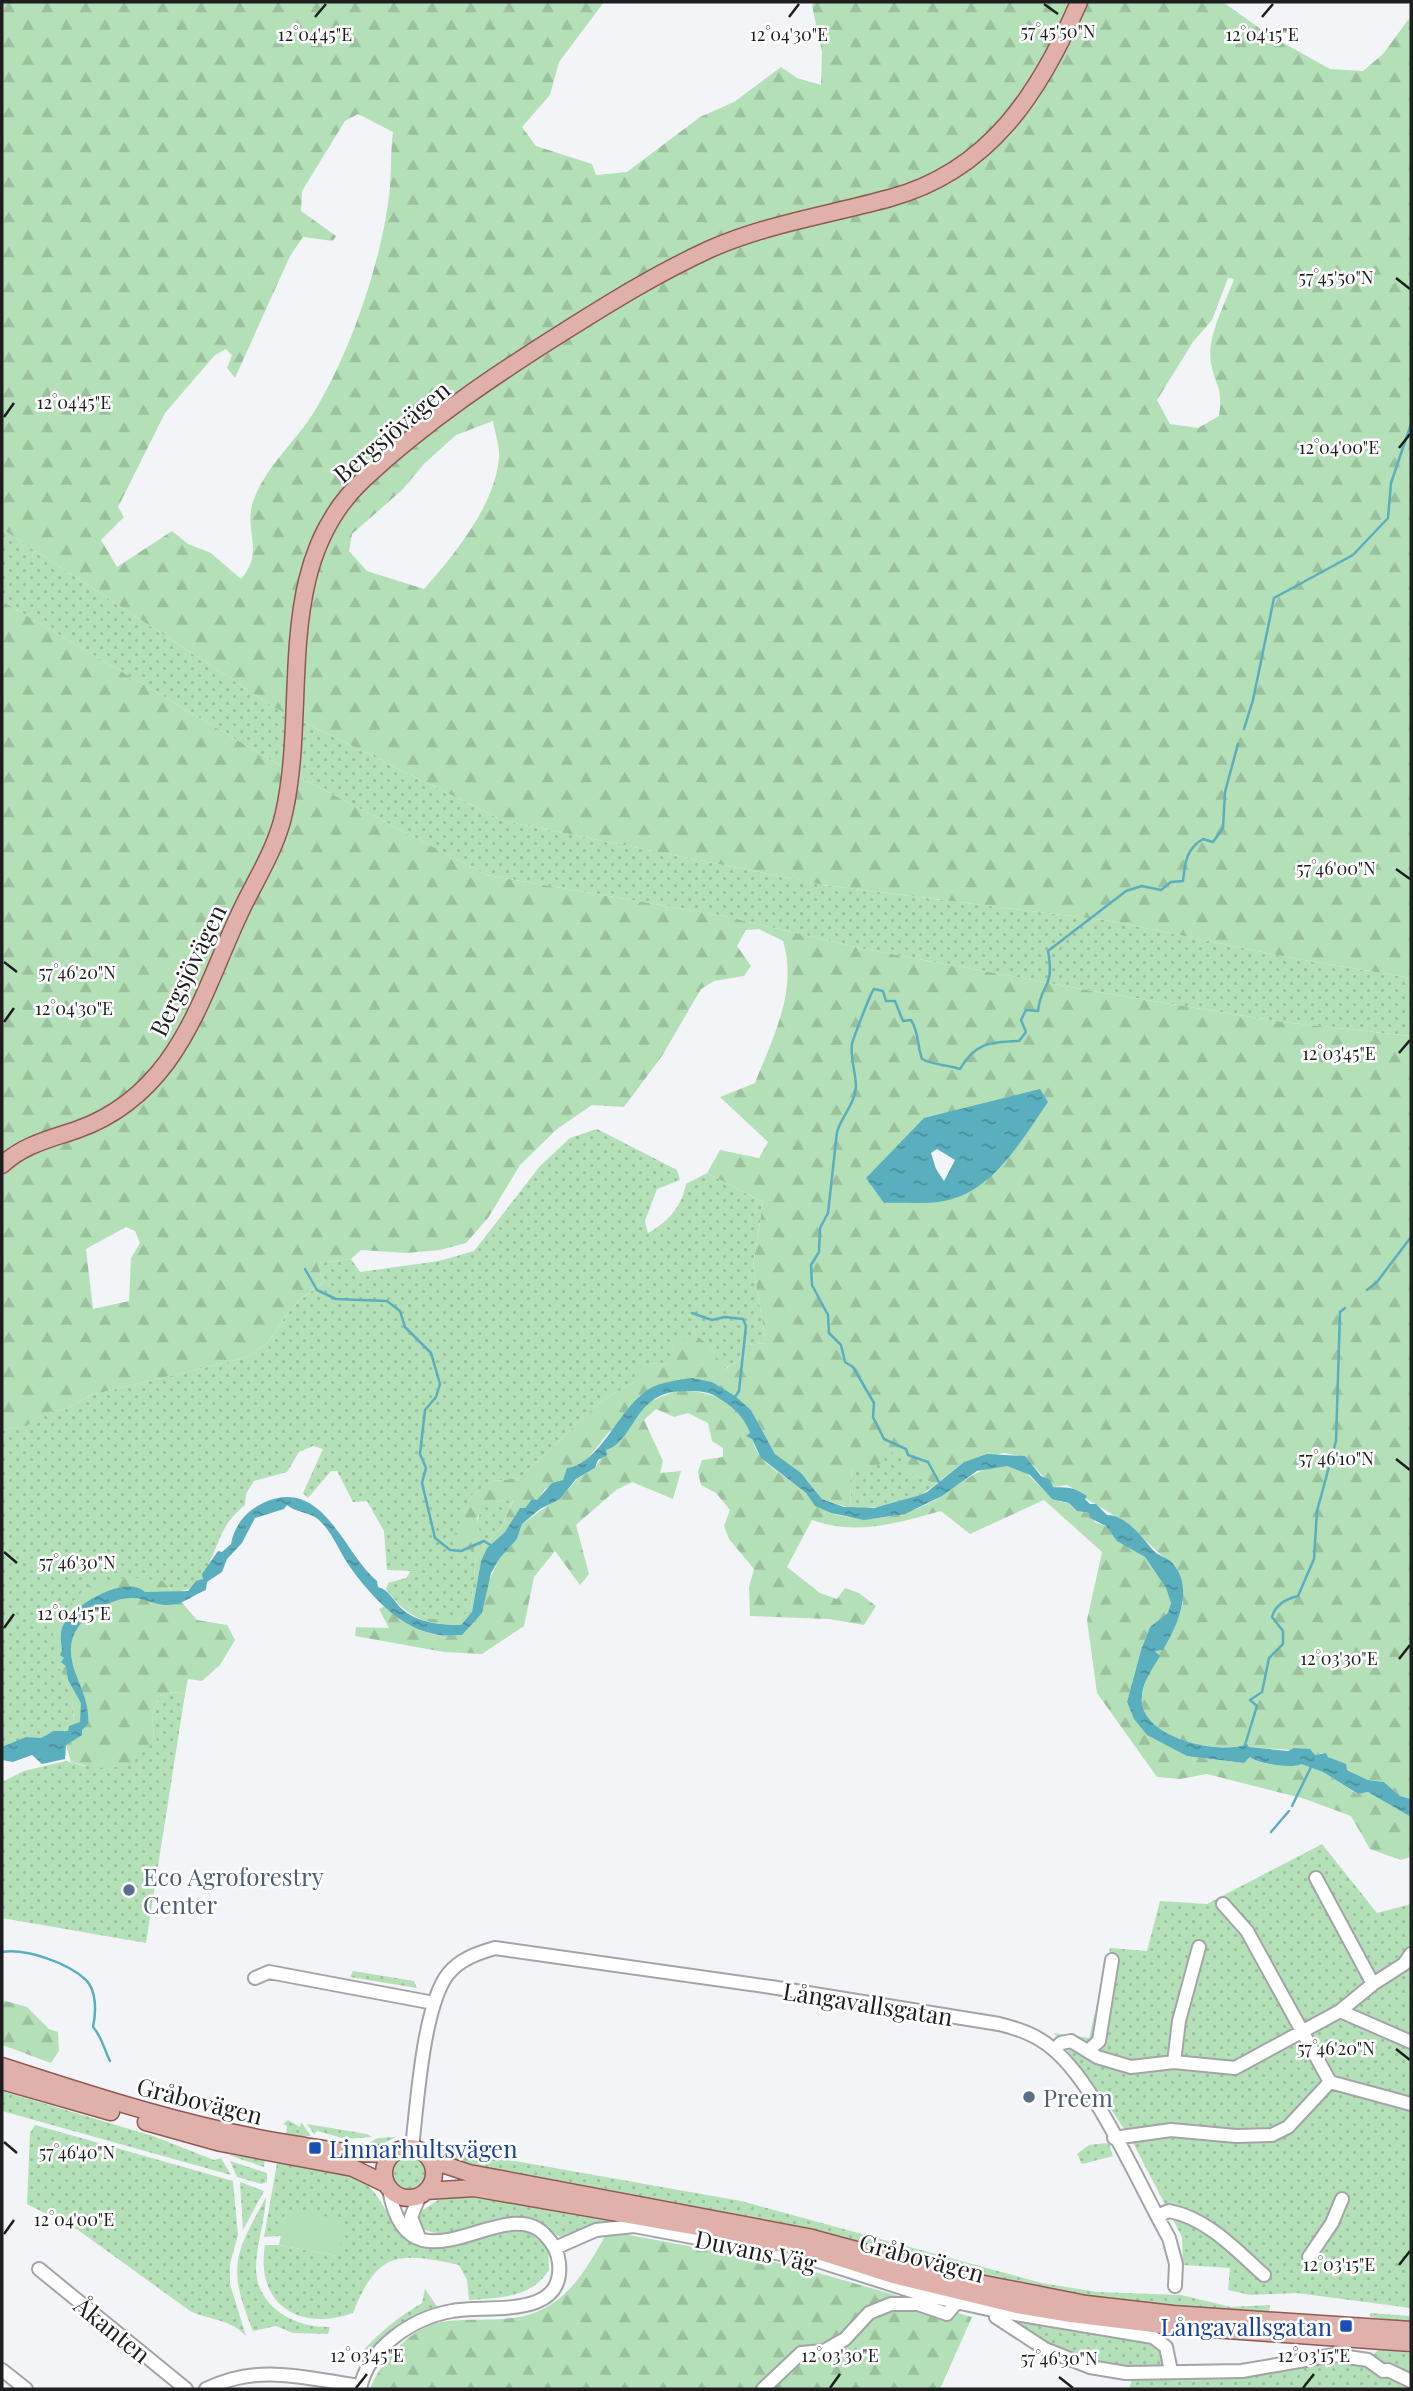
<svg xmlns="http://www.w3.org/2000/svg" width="1413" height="2391" font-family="'Playfair Display',serif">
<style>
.green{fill:url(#green-dots)}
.forest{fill:url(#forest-firs);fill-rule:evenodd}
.pitch{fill:#b4e0b8}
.water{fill:url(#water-ripples);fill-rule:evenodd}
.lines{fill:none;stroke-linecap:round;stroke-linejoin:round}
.stream{stroke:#5aafbe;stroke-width:2.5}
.minor-casing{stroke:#a3a4a8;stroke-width:16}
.major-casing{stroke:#8f5a55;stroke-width:19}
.minor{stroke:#fff;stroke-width:12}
.major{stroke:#e0b0aa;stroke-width:16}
.ticks{fill:none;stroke:#1e1e20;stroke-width:2.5}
.service-dot{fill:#5c6f8a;stroke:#fff;stroke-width:2.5}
.transit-dot{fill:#1a4fb4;stroke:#fff;stroke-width:2.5}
.labels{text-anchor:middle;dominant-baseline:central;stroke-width:5;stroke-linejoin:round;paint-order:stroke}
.street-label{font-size:24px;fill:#1e1e20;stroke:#fff}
.service-label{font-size:24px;fill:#4e5e75;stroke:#fff;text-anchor:start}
.transit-label{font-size:24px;fill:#164399;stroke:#fff;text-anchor:start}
.ticks-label{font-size:18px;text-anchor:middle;fill:#1e1e20;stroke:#fff;stroke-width:5;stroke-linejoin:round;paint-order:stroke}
</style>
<defs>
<pattern id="green-dots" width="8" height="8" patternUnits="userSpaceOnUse" patternTransform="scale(1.75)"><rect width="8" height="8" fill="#b4e0b8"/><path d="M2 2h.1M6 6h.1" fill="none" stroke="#9ac09e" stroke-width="1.8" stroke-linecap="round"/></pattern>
<pattern id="forest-firs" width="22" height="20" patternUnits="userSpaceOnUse" patternTransform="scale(1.75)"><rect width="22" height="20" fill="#b4e0b8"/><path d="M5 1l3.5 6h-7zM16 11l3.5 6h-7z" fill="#9ac09e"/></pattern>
<pattern id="water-ripples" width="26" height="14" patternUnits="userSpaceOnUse" patternTransform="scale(1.75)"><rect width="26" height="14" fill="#5aafbe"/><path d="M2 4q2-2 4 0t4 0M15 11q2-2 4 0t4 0" fill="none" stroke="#4a8e9a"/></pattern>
</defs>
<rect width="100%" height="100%" fill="#f3f4f8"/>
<path class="green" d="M1411,445V512L1407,509V461Z
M2,529L277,709L504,821L823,885L1111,921L1292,958L1411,978V1036L1282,1022L1098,992L864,949L724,916L487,875L303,779L2,601Z
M597,1129L677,1170L680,1180L657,1189L645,1221L648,1233C668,1222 682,1206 686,1184L707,1173L763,1202L753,1266L766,1343L747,1345L738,1361L724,1369L709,1346L688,1341L672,1344L674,1357L666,1365L652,1363L635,1382L601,1401L520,1478L493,1481L472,1495L464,1513L478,1530C475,1506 492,1500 513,1500L501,1528L476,1556L471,1609L460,1619H430L395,1600L386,1589L388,1583L406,1578L411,1571L387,1570L384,1531L367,1501L353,1502L337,1471H331L308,1498L303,1493L323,1449L313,1446L299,1452L287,1472L254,1481L246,1494L245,1505C216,1529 221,1546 203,1574V1579C191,1588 188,1591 173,1592L163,1581L57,1662L72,1698L74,1719L63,1733L2,1747V1430L27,1426L41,1413L66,1409L91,1395L244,1358C277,1342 273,1330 293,1307C302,1297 314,1290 324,1282L317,1263L351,1259L360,1272L439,1261L474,1251L540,1166L570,1138Z
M884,1448L902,1458L903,1470L936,1484C916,1502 876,1510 850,1508L852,1465Z
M172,1692L185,1694L146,1943L2,1918V1782L24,1771L66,1761L84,1766L154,1741L152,1714L159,1696Z
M1322,1844L1377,1913L1411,1904V2308L1296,2293L1250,2295L1228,2290L1230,2268L1183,2265L1182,2237L1132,2141L1102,2096L1054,2033L1089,2038L1110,1948L1147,1951L1160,1901L1207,1904Z
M353,1971L414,1981L417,1988L350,1977Z
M2,2091L153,2136L214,2160L221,2158L231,2175L2,2111Z
M288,2120L300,2127L301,2122L311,2136H286L287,2126L283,2124Z
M307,2124L367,2134L372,2137L346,2139L317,2131L314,2134Z
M35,2125L233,2181L238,2235L230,2264V2284L246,2336C231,2319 209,2320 190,2311L78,2230L27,2204L30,2133Z
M396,2137L379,2146L352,2143H369L378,2138Z
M431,2141L453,2150L741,2201L1042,2283L1097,2292L1181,2295L1231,2307L1270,2305L1269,2313L1095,2299L987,2278L752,2217L484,2171L448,2159Z
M1106,2143L1109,2144L1113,2156L1082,2164L1077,2154L1089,2145Z
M228,2155L265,2158L264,2167Z
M392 2174a17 17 0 1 1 34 0a17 17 0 1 1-34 0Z
M230,2161L267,2173V2182L261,2184L237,2177Z
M282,2162C307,2166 339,2166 361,2180C388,2198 390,2238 421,2245C462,2254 515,2205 548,2248L549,2270C530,2299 501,2297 469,2300L467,2280L459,2265C397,2251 377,2252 353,2313C300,2332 255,2305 265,2245H279L338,2256L286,2209L281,2236L264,2237L276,2169L277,2163Z
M240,2182L264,2191L243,2230Z
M472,2195L615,2219L563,2237C554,2236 551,2231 544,2226C532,2219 515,2216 501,2218C478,2221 436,2247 417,2223V2214L438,2200Z
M266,2197C265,2221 256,2245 256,2269C257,2308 296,2328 330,2327L328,2334L293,2333L276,2326L253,2331C227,2267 234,2256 266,2197Z
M425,2289L438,2308L414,2318L364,2362L362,2352C380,2331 399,2317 422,2303Z
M1370,2313L1411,2316V2323L1370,2317Z
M1007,2317L1139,2337L1160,2347L1163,2361L1158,2369L1240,2367L1327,2352L1372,2355L1380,2349L1411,2353V2389H1129L1134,2372C1091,2366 1036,2350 1007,2317Z"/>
<path class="forest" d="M2,2H604L559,62L550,95L522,127L536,146L592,164L596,175L627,172L700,117L734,102L781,67L797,78L821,85L822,52L812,6L814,2H1223L1269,35L1330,69L1363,71L1383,54L1411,16V445L1407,461V508L1411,512V978L1292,958L1111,921L823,885L504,821L277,709L2,529ZM358,114L393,132C390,154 392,175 389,196C381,262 351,350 317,407C298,440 268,463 254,499C242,529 266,550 241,579L211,553L188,544L172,531L117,567L101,540L124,517L118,507L165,413L215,355L226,349L232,355L227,368L235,378L290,256L303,237L333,241L336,236L301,211L302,191L345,121ZM1228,278L1234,279C1226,302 1206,338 1211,363C1216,388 1223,387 1219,416L1198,428L1170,424L1157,400L1193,342L1212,320ZM493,421C495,433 500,447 499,459C494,506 455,554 424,589L367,571L349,551L352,534L402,490L424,464L456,435Z
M2,601L303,779L487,875L724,916L864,949L1098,992L1282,1022L1411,1036V1799L1400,1796L1384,1782L1368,1780L1346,1769L1323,1753L1315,1755L1303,1751L1249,1747L1246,1744C1217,1756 1137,1737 1142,1696C1143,1682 1153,1668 1159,1656L1154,1650L1166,1644L1183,1603L1178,1571L1128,1524L1085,1498L1086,1496L1067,1485L1053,1487L1025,1457L1004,1453L964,1462L936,1484L902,1470V1458L885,1449L882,1463L866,1471L852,1465L850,1508L822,1499L808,1481L775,1454L751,1410L712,1382L692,1379L651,1388L639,1396L618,1426L609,1432L586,1461L563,1480L545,1489L537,1501L532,1499L505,1532L487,1548L481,1561L472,1612L461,1625C435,1625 412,1621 395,1600L430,1619H460L471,1608L476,1556L501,1528L513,1501C497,1499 485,1504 477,1518L482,1542L472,1550L457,1549L454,1536L472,1495L493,1481L520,1478L601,1401L635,1382V1369L653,1363L666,1365L673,1357L672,1344L677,1338L688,1341L697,1336L709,1346L725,1369L738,1361L747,1345L766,1343L753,1266L763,1202L707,1173L720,1150L759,1158L768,1142L720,1097L755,1083C773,1037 798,991 783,941L759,929L746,930L737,946L751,966L744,976L714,981L701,989L662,1056L624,1107L592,1105L557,1129L520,1165L488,1218L466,1243L440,1250L406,1253L361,1250L351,1259L317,1263L324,1282C314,1289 302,1297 293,1307C273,1330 277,1342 244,1358L91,1395L66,1409L42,1413L27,1426L2,1430ZM1039,1090L949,1200L866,1178ZM126,1227L135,1231L140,1243L131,1258L129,1301L93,1309L86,1249Z
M678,1390C706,1391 737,1398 748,1428C752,1437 754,1449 761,1457C772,1470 789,1478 802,1490C813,1499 817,1508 831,1513C868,1525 910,1517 943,1495C963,1482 978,1467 1004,1466C1034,1465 1042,1503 1069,1503L1077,1511L1089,1513L1095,1522L1106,1526L1115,1537L1145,1557L1166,1588L1171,1603L1169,1613L1150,1627L1141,1650L1127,1702L1134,1719L1202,1758L1244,1763L1250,1757C1258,1765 1291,1768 1301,1764L1323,1772L1357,1794L1368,1792L1411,1817V1857L1401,1860L1370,1849L1351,1816L1305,1799L1207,1774L1180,1779L1157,1777L1097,1693L1087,1620L1102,1552L1044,1500L970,1534L941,1511C897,1523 857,1536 812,1520L787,1567L820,1593L837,1599L845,1588L859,1593L876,1606L864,1625L829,1619L750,1616L749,1587L754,1569L729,1539L724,1526L730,1510L716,1493L701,1485L698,1472L702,1460L723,1457V1448L712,1441L708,1423L688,1413L674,1417L656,1409L644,1420L663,1461L660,1473L681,1471L673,1499L632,1482L616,1490L576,1525L589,1574L580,1585L555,1551L534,1577L524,1626L482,1654L444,1652L355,1636L356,1627L389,1628L379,1609L384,1606C410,1626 429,1640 462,1635L500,1558L517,1539L522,1524L564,1494L577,1479L595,1468L606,1450L624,1434L649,1402Z
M127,1577L163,1581L197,1620L227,1625L235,1640L220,1665L202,1681L188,1679L185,1694L172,1692L159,1696L152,1714L154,1741C129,1772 108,1772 71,1762L63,1733L74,1719L72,1698L57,1662L53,1633L62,1613L86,1587Z
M2,2000L27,2007L49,2029L58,2032L59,2051L51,2063L2,2045Z
M608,2231L794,2266L972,2317L940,2389H370C382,2359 413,2324 448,2321C477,2318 512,2323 539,2311C574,2295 590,2262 608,2231Z"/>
<path class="pitch" d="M286,2209L345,2220L338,2256L279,2245Z"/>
<path class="water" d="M1040,1089L1048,1102C1022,1139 996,1188 949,1200C929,1205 904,1202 884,1203L866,1178L924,1118ZM937,1149L955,1160L944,1181L936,1169L931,1153Z
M692,1378L712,1382L735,1396L751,1410L775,1454L801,1473L822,1499L844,1507L874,1508L917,1496L927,1492L964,1462L987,1454L1025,1456L1041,1476L1050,1480L1053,1487C1070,1488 1071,1486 1087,1496L1085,1499L1090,1504H1096L1107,1515C1126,1515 1142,1537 1152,1549C1157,1556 1168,1557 1174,1565C1194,1590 1177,1626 1163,1650L1155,1651L1160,1656C1153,1668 1143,1682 1142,1695C1136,1737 1218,1756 1247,1744L1249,1747L1288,1751L1294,1748L1310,1749L1315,1755L1326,1753L1328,1757L1346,1764L1347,1770L1368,1780L1384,1782L1400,1796L1411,1799V1817L1368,1792L1358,1794L1323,1772L1301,1764C1294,1769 1257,1764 1250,1757L1244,1763L1187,1756L1147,1735L1134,1719L1127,1702L1141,1650L1150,1627L1168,1613L1171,1603L1166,1588L1145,1557L1117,1541L1106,1526L1090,1518L1089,1513L1077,1511L1069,1503L1052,1499L1030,1475L1007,1466L977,1471L942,1496L905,1514L864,1520L831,1513L815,1506L806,1493L761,1458L752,1439L746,1436L750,1433C744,1416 732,1406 717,1397C708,1391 696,1391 685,1391C634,1390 635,1442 606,1450L607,1455L598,1460L595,1468L576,1479L560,1499L540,1509L522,1524L517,1539L500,1558L491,1573L482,1613L462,1635C413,1642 375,1603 348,1564C338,1549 332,1532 319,1520C310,1512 294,1512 287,1505L284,1509L255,1518L242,1543L227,1559L222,1572L207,1582L206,1590C193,1595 182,1606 166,1605C155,1605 142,1597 130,1598C106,1599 72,1621 71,1647C69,1674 91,1694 88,1724L82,1730V1735L66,1745L65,1759L42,1764L32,1755L13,1762L2,1760V1747L26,1737L41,1738L54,1731H68L69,1726L80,1722L81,1703L68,1680L66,1666L61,1662L64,1658L60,1655L62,1650C61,1641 59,1632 64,1624C74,1605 125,1574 145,1592L188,1591L196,1581L203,1579L202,1574L218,1551L222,1552L231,1544C234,1526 246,1511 263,1503C323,1475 343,1553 377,1581L378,1587C390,1590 393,1601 402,1609C418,1623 441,1625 461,1625L472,1612L481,1561L487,1548L505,1532L520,1508H525L532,1499L537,1500L552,1483L563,1480L567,1468C601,1464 619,1407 649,1389C661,1382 678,1380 692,1378Z"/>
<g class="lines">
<path class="stream" d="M1244,729L1253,700L1274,598L1353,555L1388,518L1391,483L1411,424
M305,1269L317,1290L336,1299L387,1301L400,1311L405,1327L431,1353L440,1384L436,1397L425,1410L420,1454L426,1468L422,1483L435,1538L450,1550L461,1551L484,1541L492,1546
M1367,1290L1377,1282L1411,1237
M692,1313L712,1320L725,1317L743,1319L746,1326L739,1391L735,1397
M939,1482L928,1462L908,1455L906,1449L884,1439L873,1417L874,1403L853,1367L845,1362L841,1345L829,1333L828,1315L812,1285L811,1265L819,1252L820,1228L828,1213L837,1132C842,1115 854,1106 856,1087C856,1073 850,1058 852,1044C853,1039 871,992 874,989L883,991L886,1001H895L903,1021L911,1020C919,1032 917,1045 922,1059C935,1066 946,1064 960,1069C975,1043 989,1042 1019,1041L1026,1032L1021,1020L1026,1010L1038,1011C1041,982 1055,989 1048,951L1126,891L1142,886L1161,890L1171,882L1183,881C1185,863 1186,849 1203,839L1213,842L1223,828L1225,792L1238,744
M1245,1745L1257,1706L1250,1700L1262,1692L1269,1658L1283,1644V1631L1272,1617C1275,1605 1286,1599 1298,1596L1314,1559L1317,1511L1336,1441L1340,1312L1345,1308
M1292,1806L1311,1767
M1271,1832L1289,1811
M2,1952C26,1948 68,1963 86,1980C97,1991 96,2013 93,2027C102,2037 104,2049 110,2061"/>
<defs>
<path id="minor" d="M1316,1878L1373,1984
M1223,1904L1247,1931L1330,2082
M255,1978L269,1972L434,2003
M1340,2011L1411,2042
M1054,2050L1061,2043L1071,2041L1097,2057L1131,2067L1174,2062L1235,2068L1340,2011L1373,1984L1404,1964L1411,1954
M1088,2051L1099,2041L1112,1960
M1174,2062L1179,2021L1199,1947
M1330,2082L1411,2104
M1114,2138L1171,2130L1236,2136L1272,2135L1288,2127L1330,2082
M412,2148C417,2105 423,2006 448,1974C460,1959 478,1953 495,1948L771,1987L999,2024C1019,2029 1037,2035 1053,2049C1096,2084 1140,2187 1169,2238L1176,2264L1175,2286
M1157,2216L1169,2211C1207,2218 1236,2250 1264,2275
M418,2235L411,2217L420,2195
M555,2248L596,2230L634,2226L818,2261L924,2295L997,2311L1153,2337L1166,2347L1171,2371
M1309,2257L1332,2223L1342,2199
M39,2269L186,2389
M997,2311L996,2317L1045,2349L1090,2367L1126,2373L1242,2371L1334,2355L1368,2360L1383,2371L1388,2370L1411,2381
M2,2370L26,2389
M206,2389C260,2363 304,2378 360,2386
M360,2389C368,2347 413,2318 452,2311C484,2304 565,2321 559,2263C558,2252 552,2242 545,2235C505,2190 408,2302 389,2189
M763,2389L801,2353L824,2351L845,2339L869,2313L891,2304H918L947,2314L957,2302"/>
<path id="major" d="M2,1165C24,1144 51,1139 79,1129C115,1116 144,1093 167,1062C199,1018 216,964 239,915C254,882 276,850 284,813C309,702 271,565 364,479C425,422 495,375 565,331C611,302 658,273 708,250C766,224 828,215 890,198C990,171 1040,92 1079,2
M2,2066C97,2097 193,2128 292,2144C325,2149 360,2156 393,2153
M2,2081L111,2112
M146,2122L221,2143L353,2168L386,2184
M384 2173a25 25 0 1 1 50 0a25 25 0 1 1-50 0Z
M430,2160L469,2173L808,2237L979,2283L1086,2304L1173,2314L1411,2330
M426,2191L474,2188L704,2228L824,2253L893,2275L1017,2305L1071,2314L1170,2326L1411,2343"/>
</defs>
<use href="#minor" class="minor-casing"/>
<use href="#major" class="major-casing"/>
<use href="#minor" class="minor"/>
<use href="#major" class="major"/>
</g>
<path class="ticks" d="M1044,4L1058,14M315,17L326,4M789,17L799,4M1262,17L1273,4M1396,278L1410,289M4,417L14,403M1399,448L1410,434M1396,869L1410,879M4,962L17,972M4,1022L14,1008M1399,1053L1410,1040M1396,1459L1410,1470M4,1552L17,1563M4,1628L14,1614M1399,1659L1410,1645M1396,2049L1410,2060M4,2142L17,2153M4,2234L14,2220M1399,2265L1410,2251M1059,2377L1073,2388M356,2388L367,2374M830,2388L840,2374M1303,2388L1314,2374"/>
<g class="service-dot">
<circle cx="129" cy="1890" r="7"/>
<circle cx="1029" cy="2097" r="7"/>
</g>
<g class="transit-dot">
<rect x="308" y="2141" width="14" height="14" rx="3.5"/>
<rect x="1339" y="2319" width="14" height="14" rx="3.5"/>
</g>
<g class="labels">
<g class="street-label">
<text transform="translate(391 431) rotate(-40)">Bergsjövägen</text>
<text transform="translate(187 970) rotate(-64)">Bergsjövägen</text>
<text transform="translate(868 2003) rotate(9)">Långavallsgatan</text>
<text transform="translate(200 2100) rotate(14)">Gråbovägen</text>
<text transform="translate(756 2250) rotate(12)">Duvans Väg</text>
<text transform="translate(922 2257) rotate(15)">Gråbovägen</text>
<text transform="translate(113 2329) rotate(39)">Åkanten</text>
</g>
<g class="service-label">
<text x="143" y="1876">Eco Agroforestry<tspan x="143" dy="28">Center</tspan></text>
<text x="1043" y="2097">Preem</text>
</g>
<g class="transit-label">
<text x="329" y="2148">Linnarhultsvägen</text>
<text x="1332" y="2326" text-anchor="end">Långavallsgatan</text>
</g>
</g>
<g class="ticks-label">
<text x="1058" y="38">57°45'50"N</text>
<text x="315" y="41">12°04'45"E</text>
<text x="789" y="41">12°04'30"E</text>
<text x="1262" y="41">12°04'15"E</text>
<text x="1336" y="284">57°45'50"N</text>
<text x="74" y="409">12°04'45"E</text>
<text x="1339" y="454">12°04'00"E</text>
<text x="1336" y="875">57°46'00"N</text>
<text x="77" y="979">57°46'20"N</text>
<text x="74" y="1015">12°04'30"E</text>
<text x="1339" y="1060">12°03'45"E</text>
<text x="1336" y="1465">57°46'10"N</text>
<text x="77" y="1569">57°46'30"N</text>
<text x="74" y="1620">12°04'15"E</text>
<text x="1339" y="1665">12°03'30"E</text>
<text x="1336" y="2055">57°46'20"N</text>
<text x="77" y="2159">57°46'40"N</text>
<text x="74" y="2226">12°04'00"E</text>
<text x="1339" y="2271">12°03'15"E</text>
<text x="367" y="2362">12°03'45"E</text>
<text x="840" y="2362">12°03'30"E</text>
<text x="1314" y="2362">12°03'15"E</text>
<text x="1059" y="2365">57°46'30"N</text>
</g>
<rect width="1413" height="2391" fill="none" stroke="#1e1e20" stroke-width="7"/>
</svg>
